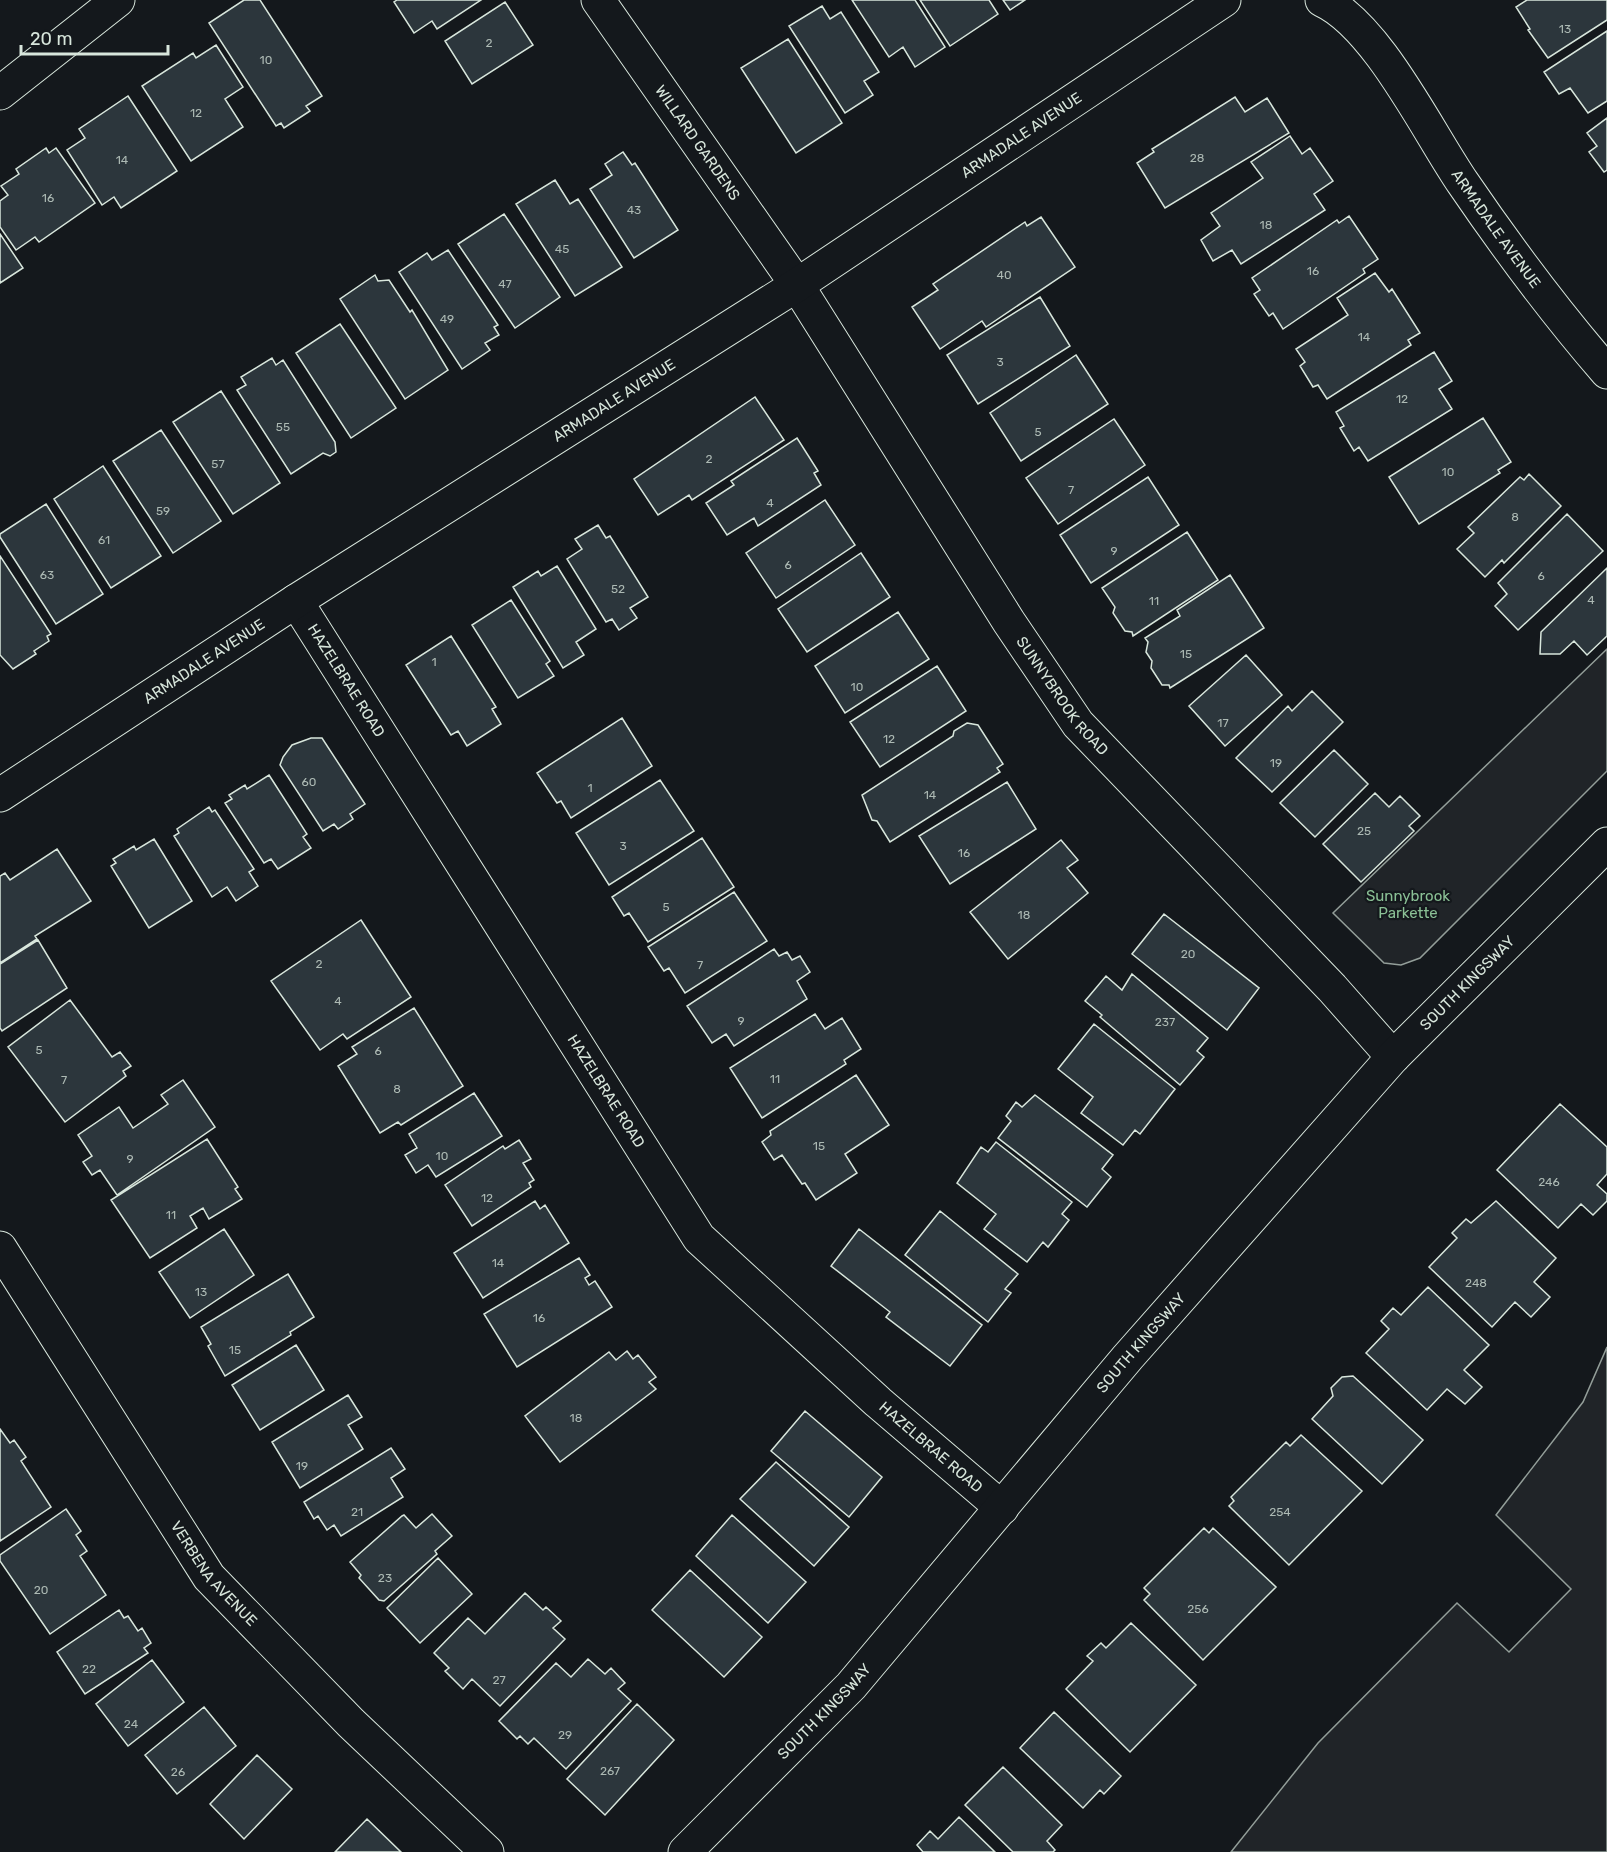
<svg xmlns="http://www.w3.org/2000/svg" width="1607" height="1852" font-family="Rubik,sans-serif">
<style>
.green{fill:#202428;stroke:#939e99;stroke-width:1.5}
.building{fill:#2c363c;stroke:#d8e6dc;stroke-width:1.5}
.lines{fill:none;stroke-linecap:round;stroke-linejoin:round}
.street-casing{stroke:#d8e6dc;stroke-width:35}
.secondary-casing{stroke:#d8e6dc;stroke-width:35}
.street{stroke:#14181c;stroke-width:33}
.secondary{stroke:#14181c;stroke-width:33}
.labels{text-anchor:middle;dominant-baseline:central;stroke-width:4.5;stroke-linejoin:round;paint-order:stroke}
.number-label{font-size:12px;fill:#adbab4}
.street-label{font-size:15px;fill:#d8e6dc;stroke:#14181c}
.park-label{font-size:15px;fill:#8ac095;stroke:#14181c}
</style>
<rect width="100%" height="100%" fill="#14181c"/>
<path class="green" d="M1607,649V771L1420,958L1401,965L1384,963L1333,913Z
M1607,1347V1852H1231L1318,1743L1457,1603L1509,1652L1571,1589L1496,1515L1583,1402Z"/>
<path class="building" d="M244,0H260L322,96L306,106L310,111L284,128L281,123L276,126L209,23Z
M397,0H481L437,29L432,21L414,33L394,2Z
M852,0H915L945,47L915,67L903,47L889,57Z
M920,0H989L998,14L950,46Z
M1003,0H1025L1010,10Z
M1527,0H1607V20L1548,58L1528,30L1530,29L1516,7Z
M505,2L533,45L472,84L445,41Z
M822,6L830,19L841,12L879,72L864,81L873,95L845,113L789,26Z
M1607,31V101L1588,113L1570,88L1559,94L1544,72Z
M788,39L842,123L796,153L741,68Z
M216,45L243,87L225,99L243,127L191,161L142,86L193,53L196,58Z
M128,96L177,171L121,208L114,197L102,205L67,150L85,138L79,129Z
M1235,97L1245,112L1267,98L1289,133L1165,208L1137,163L1154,152L1152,149Z
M1607,118V170L1604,172L1589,152L1597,146L1587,133Z
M1290,136L1302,154L1310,148L1333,181L1314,194L1325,210L1241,264L1232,250L1213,261L1201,240L1220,226L1211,213L1263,178L1251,162Z
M46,148L49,153L56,148L95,203L39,242L35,237L16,250L0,227V201L8,195L1,186L19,174L16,169Z
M623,152L632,165L635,163L678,230L634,258L590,189L612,175L605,164Z
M555,180L570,204L578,199L622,267L575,296L516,204Z
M504,214L560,297L515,328L458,244Z
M1349,216L1378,259L1363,269L1365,273L1283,329L1273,313L1269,316L1254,294L1260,290L1252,278L1337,220L1339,223Z
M1041,217L1075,267L986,327L982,321L940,349L912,307L938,290L933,284L1025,222L1027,226Z
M0,234L23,268L0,283Z
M448,250L498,325L494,327L499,335L485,343L490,350L462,369L399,272L427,253L432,260Z
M1375,273L1389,292L1392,289L1420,333L1408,340L1411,345L1327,399L1318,385L1313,387L1300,366L1305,362L1296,349L1348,315L1337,298Z
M375,275L378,281L389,280L410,312L412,310L448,370L405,399L340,299Z
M1040,297L1070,346L978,404L947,355Z
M340,324L396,408L351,438L296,353Z
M1434,352L1452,381L1439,389L1452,409L1368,461L1359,447L1354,451L1340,428L1344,426L1336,412Z
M1076,355L1108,404L1021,461L990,413Z
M272,358L276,365L283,360L335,442L336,452L330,456L323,453L291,474L237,390L246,385L241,377Z
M221,391L280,483L233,514L173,422Z
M755,397L784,440L692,500L689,495L658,515L634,479Z
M1483,418L1511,462L1498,470L1500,473L1419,524L1389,477Z
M1114,419L1145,465L1058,524L1026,478Z
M161,430L221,521L173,553L113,461Z
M797,438L818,471L814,473L821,485L758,526L754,518L727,535L706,503L734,485L731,481Z
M103,466L161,556L111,588L54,499Z
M1529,474L1561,506L1504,563L1502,560L1485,577L1457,549L1474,533L1468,527L1520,477L1524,480Z
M1148,477L1179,525L1091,583L1060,535Z
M825,500L855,545L776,598L746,553Z
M46,504L103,594L56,624L0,537V534Z
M1567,514L1603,551L1518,630L1495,606L1507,594L1498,583Z
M598,525L606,538L610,536L648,597L630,608L637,618L619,630L612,619L606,622L567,559L582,549L575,539Z
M1187,532L1218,580L1133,636L1132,632L1125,631L1113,613L1115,607L1102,588Z
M861,553L890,597L807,652L778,609Z
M0,556L51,634L47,636L49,641L34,651L36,654L13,669L0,655Z
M557,566L596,629L576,642L584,655L563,668L513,587L538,571L541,576Z
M1607,568V636L1587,655L1574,641L1560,654H1540L1541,632Z
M1230,575L1264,628L1170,688L1169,685H1162L1151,668L1152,661L1146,652L1148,642L1145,638L1180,616L1177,610Z
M511,600L550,661L546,664L554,676L518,698L472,625Z
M898,612L929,659L845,713L815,666Z
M451,636L496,707L492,709L501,724L467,746L458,731L451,735L406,665Z
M1246,655L1282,695L1225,746L1189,706Z
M937,666L966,711L880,767L850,722Z
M1312,691L1343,722L1272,792L1236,758L1288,706L1292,711Z
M622,718L652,766L571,818L561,801L557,803L537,773Z
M967,723L978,725L1003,764L997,768L1000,772L890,842L877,821L872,820L862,795L953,736L954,731Z
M311,738H322L365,804L350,814L353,819L338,829L334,824L323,831L280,765L283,757L292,745Z
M1334,750L1368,784L1315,837L1280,803Z
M269,775L307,834L303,837L311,848L278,869L271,859L264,863L225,803L232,799L229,795L245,785L247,789Z
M660,780L694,831L609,885L576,833Z
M1007,782L1036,829L950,884L919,836Z
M1375,793L1389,807L1400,796L1420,816L1409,826L1414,831L1361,882L1323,844Z
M209,807L212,812L215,810L254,869L249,872L258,886L236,901L227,887L212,897L174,836L179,833L177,829Z
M702,838L734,887L648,942L629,913L624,916L612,897Z
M154,839L192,901L149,928L111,866L116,863L113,859L134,846L136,850Z
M1061,840L1078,860L1067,868L1088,893L1008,959L970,912Z
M57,849L91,901L35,936L37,939L0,963V876L5,873L10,880Z
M734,892L767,941L685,993L669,968L664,971L648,947Z
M1164,914L1259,988L1227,1030L1132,954Z
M361,920L411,997L347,1039L343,1034L320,1050L271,981Z
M38,940L67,988L2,1031L0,1028V964Z
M774,949L779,956L787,952L792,960L800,956L810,972L797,981L807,999L734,1046L726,1034L712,1043L687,1006Z
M1132,974L1208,1038L1197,1051L1204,1057L1180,1085L1100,1017L1102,1015L1085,1001L1106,976L1122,990Z
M70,1000L112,1057L120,1052L131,1066L123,1071L126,1076L65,1122L8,1047Z
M414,1008L463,1086L401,1125L398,1122L380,1133L338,1066L357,1054L352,1047Z
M815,1014L825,1029L842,1018L861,1049L844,1060L846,1064L762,1118L730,1068Z
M1094,1024L1175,1089L1140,1134L1135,1130L1123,1145L1081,1113L1093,1097L1058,1069Z
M856,1075L889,1125L845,1154L857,1173L816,1200L805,1183L802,1184L782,1155L774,1160L762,1142L771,1135L770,1131Z
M183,1080L215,1127L117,1195L100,1170L92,1175L83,1162L92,1156L78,1135L119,1107L133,1128L168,1104L161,1095Z
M474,1093L502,1136L436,1177L428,1165L416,1173L405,1155L417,1148L409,1134Z
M1035,1095L1113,1155L1102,1169L1111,1177L1087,1207L998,1138L1011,1121L1006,1116L1016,1102L1022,1107Z
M1560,1104L1607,1147V1174L1597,1185L1607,1194V1201L1593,1215L1581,1204L1558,1228L1497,1170Z
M207,1139L238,1187L235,1189L242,1199L209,1219L203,1208L190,1216L197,1228L150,1258L111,1200Z
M519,1140L531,1159L523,1163L534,1180L529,1183L531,1187L472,1226L445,1185L503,1146L505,1149Z
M996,1142L1072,1202L1062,1214L1069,1220L1048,1247L1043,1242L1027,1262L984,1229L996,1214L957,1183L981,1147L988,1152Z
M535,1201L540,1209L545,1205L569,1243L483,1298L454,1253Z
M1496,1201L1556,1258L1534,1282L1550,1297L1531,1317L1515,1302L1492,1327L1429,1267L1457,1238L1452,1233L1466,1219L1471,1223Z
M940,1211L1018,1274L1005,1289L1011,1293L988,1322L905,1255Z
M224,1229L254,1275L190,1318L159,1272Z
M859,1229L982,1325L950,1366L886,1317L890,1312L831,1266Z
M579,1258L590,1275L585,1278L589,1285L595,1281L612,1307L517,1367L484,1314Z
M288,1274L314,1317L290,1332L291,1335L225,1376L208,1346L211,1344L201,1327Z
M1428,1287L1489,1345L1464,1370L1482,1387L1465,1404L1447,1389L1427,1410L1366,1353L1389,1329L1381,1321L1393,1308L1401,1315Z
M296,1345L324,1390L260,1430L232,1385Z
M627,1351L633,1359L638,1355L656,1377L649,1382L656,1389L560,1462L525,1416L609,1352L616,1360Z
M1353,1376L1423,1440L1382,1484L1312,1419L1333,1396L1331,1388L1342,1377Z
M348,1395L362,1417L348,1425L363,1449L300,1488L272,1442Z
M805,1411L882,1477L849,1517L771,1451Z
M0,1429L10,1443L14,1440L26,1457L21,1461L51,1507L0,1541Z
M1301,1435L1362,1491L1289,1565L1229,1506L1234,1501L1231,1497L1286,1442L1290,1446Z
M391,1448L405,1469L391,1478L403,1497L341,1536L334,1525L327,1530L318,1516L314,1519L304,1502Z
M776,1462L849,1527L814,1566L740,1499Z
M66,1509L81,1531L76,1535L87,1551L80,1556L106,1595L50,1634L0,1561V1555Z
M432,1514L452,1536L435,1551L437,1554L384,1601L379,1600L359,1578L361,1575L350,1562L402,1516L404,1515L416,1528Z
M732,1515L806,1582L768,1623L696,1556Z
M1204,1528L1209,1533L1213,1528L1276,1587L1203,1660L1144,1600L1150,1594L1144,1588Z
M438,1558L472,1594L420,1643L387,1608Z
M690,1570L762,1637L724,1677L652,1610Z
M525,1593L543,1610L546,1607L561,1621L553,1628L565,1639L500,1706L472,1679L463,1689L445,1671L449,1668L434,1653L468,1618L485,1634Z
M119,1610L124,1618L128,1616L138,1631L142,1628L151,1643L144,1648L148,1653L85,1694L57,1652Z
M1131,1623L1196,1685L1130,1752L1066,1689L1093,1661L1087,1656L1101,1643L1106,1648Z
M588,1659L605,1674L611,1668L625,1683L618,1689L631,1701L566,1769L534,1738L528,1744L520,1736L517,1739L499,1721L556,1663L571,1677Z
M152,1660L184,1702L128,1746L96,1704Z
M637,1704L674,1740L605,1815L567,1779Z
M204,1707L236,1746L177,1794L145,1755Z
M1054,1712L1121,1776L1104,1794L1100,1790L1083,1808L1020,1748Z
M257,1755L292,1789L244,1839L210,1804Z
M1003,1767L1062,1825L1047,1841L1055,1850L1053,1852H1013L965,1805Z
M959,1817L995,1852H923L917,1845L930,1831L938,1839Z
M367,1819L401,1852H335Z"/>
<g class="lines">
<defs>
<g id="street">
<path id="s1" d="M598,0L797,285L1009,622L1078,724L1332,988L1393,1057"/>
<path id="s2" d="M1322,0C1377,25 1428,132 1463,183C1508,249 1555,312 1607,372"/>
<path d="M0,93L118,0"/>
<path id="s3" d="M296,601L699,1238L878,1402L1002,1508"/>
<path id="s4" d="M0,795L296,601L797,285L1224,0"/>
<path id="s5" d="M0,1248L209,1577L351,1723L487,1852"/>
</g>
<g id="secondary">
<path id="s6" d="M685,1852L851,1686L1128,1357L1393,1057L1607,844"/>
</g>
</defs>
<use href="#street" class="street-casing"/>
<use href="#secondary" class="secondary-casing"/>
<use href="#street" class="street"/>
<use href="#secondary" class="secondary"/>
</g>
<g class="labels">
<g class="number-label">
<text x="1565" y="29">13</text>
<text x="489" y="43">2</text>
<text x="266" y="60">10</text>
<text x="196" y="113">12</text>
<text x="1197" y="158">28</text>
<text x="122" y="160">14</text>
<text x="48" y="198">16</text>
<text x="634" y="210">43</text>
<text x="1266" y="225">18</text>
<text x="562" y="249">45</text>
<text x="1313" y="271">16</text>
<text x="1004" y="275">40</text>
<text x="505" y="284">47</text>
<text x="447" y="319">49</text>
<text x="1364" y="337">14</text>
<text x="1000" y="362">3</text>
<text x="1402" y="399">12</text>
<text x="283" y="427">55</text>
<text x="1038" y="432">5</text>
<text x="709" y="459">2</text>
<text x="218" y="464">57</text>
<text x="1448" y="472">10</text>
<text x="1071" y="490">7</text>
<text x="770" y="503">4</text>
<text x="163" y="511">59</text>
<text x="1515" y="517">8</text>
<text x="104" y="540">61</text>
<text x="1114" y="551">9</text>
<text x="788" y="565">6</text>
<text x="47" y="575">63</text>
<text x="1541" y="576">6</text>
<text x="618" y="589">52</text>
<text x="1591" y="600">4</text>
<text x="1154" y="601">11</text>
<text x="1186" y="654">15</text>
<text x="434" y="662">1</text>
<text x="857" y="687">10</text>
<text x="1223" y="723">17</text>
<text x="889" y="739">12</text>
<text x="1276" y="763">19</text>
<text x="309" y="782">60</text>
<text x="590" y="788">1</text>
<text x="930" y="795">14</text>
<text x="1364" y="831">25</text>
<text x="623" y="846">3</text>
<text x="964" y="853">16</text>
<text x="666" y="907">5</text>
<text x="1024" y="915">18</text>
<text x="1188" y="954">20</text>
<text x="319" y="964">2</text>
<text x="700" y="965">7</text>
<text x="338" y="1001">4</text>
<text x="741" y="1021">9</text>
<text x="1165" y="1022">237</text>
<text x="39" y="1050">5</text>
<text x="378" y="1051">6</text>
<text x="775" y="1079">11</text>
<text x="64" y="1080">7</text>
<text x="397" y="1089">8</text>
<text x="819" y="1146">15</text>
<text x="442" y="1156">10</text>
<text x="130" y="1159">9</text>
<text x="1549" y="1182">246</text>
<text x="487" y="1198">12</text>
<text x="171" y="1215">11</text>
<text x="498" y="1263">14</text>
<text x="1476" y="1283">248</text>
<text x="201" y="1292">13</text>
<text x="539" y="1318">16</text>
<text x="235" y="1350">15</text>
<text x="576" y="1418">18</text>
<text x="302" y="1466">19</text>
<text x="357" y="1512">21</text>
<text x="1280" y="1512">254</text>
<text x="385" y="1578">23</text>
<text x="41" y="1590">20</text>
<text x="1198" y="1609">256</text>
<text x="89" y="1669">22</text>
<text x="499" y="1680">27</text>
<text x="131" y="1724">24</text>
<text x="565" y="1735">29</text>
<text x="610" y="1771">267</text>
<text x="178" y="1772">26</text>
</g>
<g class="street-label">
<text stroke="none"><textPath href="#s4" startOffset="1216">ARMADALE AVENUE</textPath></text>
<text stroke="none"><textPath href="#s1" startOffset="174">WILLARD GARDENS</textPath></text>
<text stroke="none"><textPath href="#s2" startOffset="290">ARMADALE AVENUE</textPath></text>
<text stroke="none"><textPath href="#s4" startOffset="730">ARMADALE AVENUE</textPath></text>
<text stroke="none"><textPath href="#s4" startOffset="244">ARMADALE AVENUE</textPath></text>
<text stroke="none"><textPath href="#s3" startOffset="94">HAZELBRAE ROAD</textPath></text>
<text stroke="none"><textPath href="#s1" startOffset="837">SUNNYBROOK ROAD</textPath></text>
<text stroke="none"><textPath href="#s6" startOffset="1170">SOUTH KINGSWAY</textPath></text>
<text stroke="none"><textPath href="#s3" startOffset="580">HAZELBRAE ROAD</textPath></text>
<text stroke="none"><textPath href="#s6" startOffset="684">SOUTH KINGSWAY</textPath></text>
<text stroke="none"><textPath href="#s3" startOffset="1066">HAZELBRAE ROAD</textPath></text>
<text stroke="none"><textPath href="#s5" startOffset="390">VERBENA AVENUE</textPath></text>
<text stroke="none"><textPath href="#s6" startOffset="198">SOUTH KINGSWAY</textPath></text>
</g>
<g class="park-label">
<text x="1408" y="896">Sunnybrook<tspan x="1408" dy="17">Parkette</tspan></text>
</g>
</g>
<path d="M21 45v9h147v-9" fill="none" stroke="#d8e6dc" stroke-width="3"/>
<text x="30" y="45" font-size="18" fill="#d8e6dc" stroke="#14181c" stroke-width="4.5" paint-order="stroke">20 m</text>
</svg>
